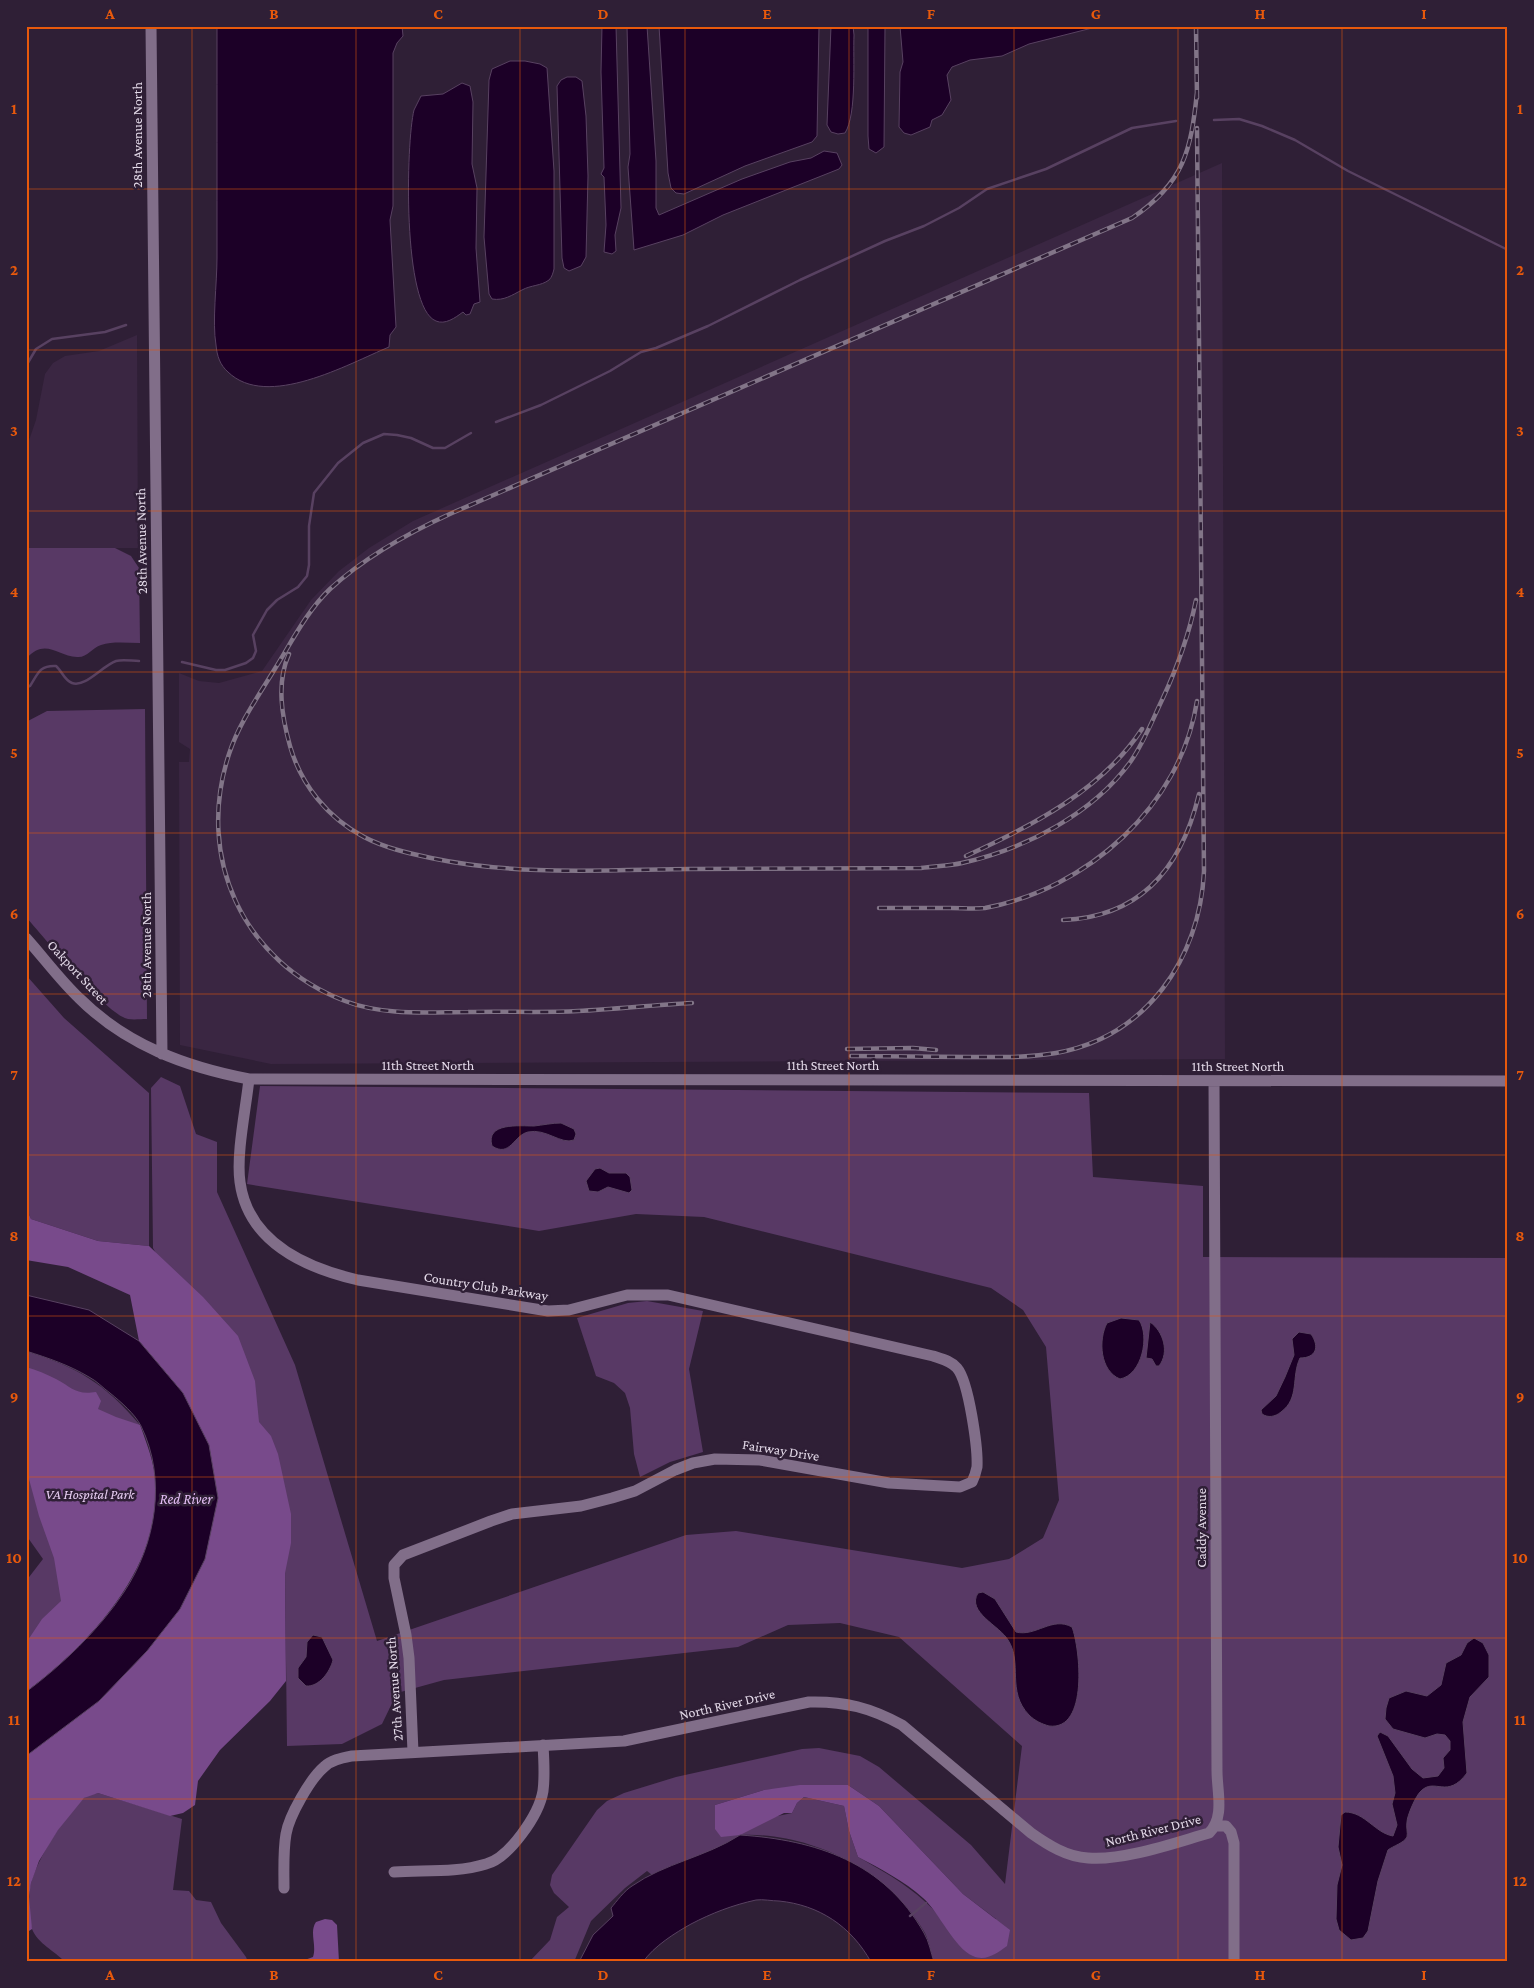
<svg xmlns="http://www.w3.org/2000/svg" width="1534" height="1988" font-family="'Crimson Pro',serif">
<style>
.built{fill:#3a2642}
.green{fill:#583965;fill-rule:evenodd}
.forest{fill:#784a8b}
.water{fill:#1c0027;stroke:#584161}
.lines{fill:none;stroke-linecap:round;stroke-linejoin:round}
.stream{stroke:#584161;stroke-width:2.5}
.minor{stroke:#816e89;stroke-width:11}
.rail-casing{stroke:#827588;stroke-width:4.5}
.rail{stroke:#2f1f36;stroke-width:2.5;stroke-dasharray:8;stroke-linecap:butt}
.grid{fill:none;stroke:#e8590c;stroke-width:1;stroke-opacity:0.55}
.labels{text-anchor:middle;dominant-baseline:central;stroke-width:5;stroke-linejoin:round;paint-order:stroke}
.street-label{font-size:14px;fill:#e4dae9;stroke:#2f1f36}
.park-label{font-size:14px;font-style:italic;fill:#e8cef3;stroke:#2f1f36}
.water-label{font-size:15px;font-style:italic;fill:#e3bdf4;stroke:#2f1f36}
.neatline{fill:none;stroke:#e8590c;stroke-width:2}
.grid-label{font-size:16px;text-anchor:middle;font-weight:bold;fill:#e8590c}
</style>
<rect width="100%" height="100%" fill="#2f1f36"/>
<path class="built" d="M1222,163L1225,1059L271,1064L180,1045L179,762H189L190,749L179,742V673L199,681L219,683L262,671L311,600L339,571L369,548L413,521Z
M137,335L138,548H26V449L36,420L45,374L53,363L65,356L99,351Z"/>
<path class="green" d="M26,548H115L131,556L139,568L140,643C127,643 113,641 101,645C92,648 87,658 77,657C57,656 45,637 26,659Z
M145,709L147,1019C141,1019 134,1020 128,1019C107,1015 43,936 26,917V722L47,711Z
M26,975L64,1018L149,1093V1246L98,1241L31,1219L26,1208Z
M161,1077L180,1086L196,1134L217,1142V1192L295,1365L377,1641L686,1535L736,1531L962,1568L1009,1559L1043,1538L1059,1500L1046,1347L1023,1310L991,1288L704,1217L636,1214L539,1231L247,1184L260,1086L1089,1093L1093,1177L1203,1186V1257L1508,1258V1962H934C931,1953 929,1941 925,1933C891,1872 811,1832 742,1835C735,1836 729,1843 722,1846C699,1856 675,1863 652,1875L647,1871L625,1888L591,1921L574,1962H529L550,1940L557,1917L569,1907L554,1893L550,1885L552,1875L597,1810L607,1801L624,1793L676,1777L802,1749L819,1748L860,1756L879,1767L971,1845L1005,1884L1022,1746L899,1637L840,1623L788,1625L738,1647L444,1680L397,1693L382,1724L342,1744L287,1746L285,1573L255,1433L153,1248L151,1088ZM848,1785L879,1806L963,1894L996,1919L941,1918C917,1890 890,1875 858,1857L849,1831L844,1806L804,1797L797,1803L792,1813L715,1829V1805L764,1790Z
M647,1301L703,1311L689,1369L703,1452L670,1462L640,1477L634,1454L630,1408L625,1393L614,1383L596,1376L577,1318L628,1303Z
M26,1351C79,1368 104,1383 140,1425L26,1692V1581L43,1559L26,1535Z
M98,1793L182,1819L173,1890L189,1891L196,1900L211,1902L221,1923L246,1957L248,1962H65C55,1951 38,1944 32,1929C28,1917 28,1895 31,1883C37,1860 65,1814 84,1798C88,1795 93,1794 98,1793Z"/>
<path class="forest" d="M26,1208L31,1219L98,1241L149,1246L203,1297L238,1336L255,1381L259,1422L271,1436L278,1454L291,1514V1543L285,1573L286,1681L270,1701L220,1750L198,1781L195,1805L183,1813L170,1816L98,1793L84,1798L58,1830L39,1861L31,1883L29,1897L32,1929L26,1933V1756L99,1701L147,1651L180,1609L205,1559L183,1393L139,1341L130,1295L68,1267L26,1260Z
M26,1367C37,1370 46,1374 56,1379C73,1388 75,1395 96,1392L101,1401L98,1409L116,1417L140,1425C147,1444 154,1462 156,1483C162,1567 88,1646 26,1692V1643L42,1619L61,1601L54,1558L39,1516L26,1468Z
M800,1785H848L879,1806L963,1894L1010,1930L1007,1946C997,1953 986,1962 973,1956C954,1948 939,1912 923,1898C904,1881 881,1869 858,1857L849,1831L844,1806L804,1797L797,1803L792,1813H784L740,1835L721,1837L715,1829V1805L764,1790Z
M325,1919L332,1920L337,1925L339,1962H299L313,1957C317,1945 309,1932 316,1922Z"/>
<path class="water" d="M217,26H402L403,36L397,43L393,53V206L390,220L396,327L390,335L389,347C348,364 267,410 228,372C220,365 217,356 216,345C212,322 217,283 217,258C217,181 217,104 217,26Z
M602,26H616L621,208L615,235L616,251L612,254L604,252L606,225L604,177L601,174L604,168L601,72Z
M627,26H647L656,161V208L659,215L742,179L790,162L811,158L824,151L837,153L842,165L839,169L723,215L683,235L634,250L628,167L630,154Z
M659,26H819L817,136L812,142L745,166L684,194L676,193L671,188L668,173Z
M831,26H853L854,35C853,59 857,114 845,133L838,134L831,132L827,125Z
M868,26H885L884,147L876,153L869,149L868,136Z
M900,26H1100L1029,44L1002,56L970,60L952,67L947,75L951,100L942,115L932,120L930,127L911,135L904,133L899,127L900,72L903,62Z
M510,61H525L540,64L547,68L554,171V269C553,273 552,277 549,280C541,286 531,285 522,290C512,295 504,301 492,299L489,294L484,237L489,80L492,69Z
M567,77H576L582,81L586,116L588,176L586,257L581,266L569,271L564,268L562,258L557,86L561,80Z
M462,83L470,86L473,102L472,164L477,188L476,248L480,302L474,304L470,314L466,315L463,312C455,318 445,325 436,321C402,308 406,142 414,110C416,105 419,101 421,96L443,94Z
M561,1123L574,1129L576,1134L574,1140C561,1145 546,1128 528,1132C514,1135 510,1158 492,1146C485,1122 520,1126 534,1126C543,1125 552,1123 561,1123Z
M600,1168L609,1173H626L630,1177L632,1190L629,1193L608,1187L598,1192L589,1191L586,1181L595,1169Z
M26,1295L89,1310L139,1341L183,1393L209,1445L218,1498L205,1559L180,1609L147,1651L99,1701L26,1756V1692C62,1665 99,1630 124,1592C156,1544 167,1479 141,1426C135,1414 121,1402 110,1393C103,1388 97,1381 89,1377C69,1365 48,1358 26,1351Z
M1121,1318L1139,1320C1150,1336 1142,1375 1120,1379C1100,1371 1098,1340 1107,1323Z
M1150,1322C1163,1331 1170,1352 1159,1366H1156L1152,1359L1146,1358Z
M1299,1332L1311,1334C1320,1347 1316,1358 1300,1358C1291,1377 1300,1398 1281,1412C1275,1417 1268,1418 1262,1414L1261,1410L1276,1396L1285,1377L1294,1355L1292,1339Z
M983,1592L995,1599L1016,1632C1036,1637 1052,1616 1072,1627C1080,1648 1089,1731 1049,1726C1042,1724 1035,1721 1029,1715C1006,1691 1023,1663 1008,1640C1000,1626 966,1612 978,1593Z
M313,1635L322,1637L333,1660C330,1672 319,1687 306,1686L298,1678V1668L306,1657L307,1642Z
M1474,1638L1483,1643L1489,1655V1677L1470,1697L1463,1722L1467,1773C1447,1800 1435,1777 1421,1791C1416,1795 1407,1816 1407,1822C1406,1827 1408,1833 1407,1837C1404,1843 1393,1846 1388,1850L1378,1881L1368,1931L1363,1938L1351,1940L1339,1930L1336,1919L1337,1885L1342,1865L1338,1847L1341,1815L1345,1812C1365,1812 1375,1833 1393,1836L1397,1825L1392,1804L1395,1793L1393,1776L1377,1736L1380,1732L1388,1736L1412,1769L1423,1778L1438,1776L1444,1768L1443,1758L1450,1750V1741L1445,1735L1437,1734L1425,1738L1393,1729L1385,1719L1386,1708L1389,1698L1406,1691L1427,1696L1441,1685L1446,1663L1461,1655L1467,1643Z
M740,1835C816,1840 884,1862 924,1933C929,1941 931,1953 934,1962H871C851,1926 819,1905 779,1901C772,1901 763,1899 756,1900C733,1905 712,1913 691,1924C675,1933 654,1946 643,1962H579L593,1935L613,1916L611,1908C617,1901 624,1891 632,1886C665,1863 706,1857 740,1835Z"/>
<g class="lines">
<path class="stream" d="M1214,120L1239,119L1262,126L1295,140L1348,171L1508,250
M26,366L36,349L52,339L105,332L126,325
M496,422L541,405L610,371L641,352L656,348L708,326L800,280L885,241L924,226L959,208L987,189L1046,169L1132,128L1176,121
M182,662L216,670H225L246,663L253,658L256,651L253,635L267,610L277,600L298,587L307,576L309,565V526L314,493L338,463L363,443L384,434L397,435L411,438L433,448H445L471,433
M26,688L30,686C38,674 39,665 56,666C62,671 64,680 72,683C85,688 102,666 116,661C123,659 132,661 139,661
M910,1916L926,1903"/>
<path class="minor" d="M151,26L162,1054
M26,938C44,958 60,980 79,998C126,1045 186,1067 249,1079L1508,1081
M249,1079C246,1108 236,1154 240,1182C248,1242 306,1268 358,1280L548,1311L569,1310L627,1295H668L933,1356C942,1359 951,1361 957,1368C969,1382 978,1449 977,1467C976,1472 974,1478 972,1482L960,1487L889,1483L760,1460L715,1459L693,1463L675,1470L635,1491L612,1498L581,1506L512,1514L491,1521L403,1555L394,1565V1578L406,1635L409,1658L413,1752
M1216,1826H1226L1231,1832L1234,1843V1962
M394,1872C424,1870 457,1873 486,1864C509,1858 539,1815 543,1791C545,1776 544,1761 543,1745
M284,1888C284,1870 283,1851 286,1834C289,1816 310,1779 324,1767C331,1760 342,1758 352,1756L624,1741L809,1702C845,1701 871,1708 902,1725L1031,1833C1048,1845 1067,1857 1088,1858C1124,1861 1174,1843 1209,1833C1225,1817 1217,1792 1217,1771L1214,1081"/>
<defs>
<path id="rail" d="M1196,26L1197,98
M289,654C276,683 282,717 290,746C301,785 328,818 364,837C385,848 408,853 431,858C516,876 604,870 691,869C767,868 844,869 921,868C934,866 949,866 962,863C1025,849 1093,814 1131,761C1144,742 1152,721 1162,700C1177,668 1189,635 1196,600
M966,856C1032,826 1102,790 1142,729
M879,908C903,908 927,908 951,908C962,908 974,909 985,908C1087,889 1181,806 1197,701
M1063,920C1142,917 1182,866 1199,794
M692,1003C654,1005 616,1009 578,1011C541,1013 505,1011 468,1012C427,1012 384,1016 345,1001C243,962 195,858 229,754C239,723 259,695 276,667C292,641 307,611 330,589C365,557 408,533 452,513L1132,218C1184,183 1191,151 1197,92
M847,1049L913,1048L936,1050
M851,1056C890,1056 930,1057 969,1057C998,1057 1027,1058 1056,1053C1146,1037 1200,959 1204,871L1197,128"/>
</defs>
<use href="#rail" class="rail-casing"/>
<use href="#rail" class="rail"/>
</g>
<path class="grid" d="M192,26V1962M356,26V1962M520,26V1962M685,26V1962M849,26V1962M1014,26V1962M1178,26V1962M1342,26V1962M26,189H1508M26,350H1508M26,511H1508M26,672H1508M26,833H1508M26,994H1508M26,1155H1508M26,1316H1508M26,1477H1508M26,1638H1508M26,1799H1508"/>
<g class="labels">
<g class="street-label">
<text transform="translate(137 135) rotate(-90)">28th Avenue North</text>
<text transform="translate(141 541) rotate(-91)">28th Avenue North</text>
<text transform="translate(146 945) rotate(-90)">28th Avenue North</text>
<text transform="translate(78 972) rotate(47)">Oakport Street</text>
<text x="428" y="1065">11th Street North</text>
<text x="833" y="1065">11th Street North</text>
<text x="1238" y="1066">11th Street North</text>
<text transform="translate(486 1286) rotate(9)">Country Club Parkway</text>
<text transform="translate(781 1450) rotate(9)">Fairway Drive</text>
<text transform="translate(1201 1528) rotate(-90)">Caddy Avenue</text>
<text transform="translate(394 1689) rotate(-94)">27th Avenue North</text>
<text transform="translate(727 1704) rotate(-13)">North River Drive</text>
<text transform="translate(1153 1830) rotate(-14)">North River Drive</text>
</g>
<g class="park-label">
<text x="90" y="1494">VA Hospital Park</text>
</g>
<g class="water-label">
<text x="186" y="1499">Red River</text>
</g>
</g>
<rect width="1534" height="1988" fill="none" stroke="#2f1f36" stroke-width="55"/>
<rect x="28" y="28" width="1478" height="1932" class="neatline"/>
<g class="grid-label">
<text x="110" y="19">A</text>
<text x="274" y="19">B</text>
<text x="438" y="19">C</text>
<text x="603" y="19">D</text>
<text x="767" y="19">E</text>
<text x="931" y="19">F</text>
<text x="1096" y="19">G</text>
<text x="1260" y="19">H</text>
<text x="1424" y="19">I</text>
<text x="14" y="114">1</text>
<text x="1520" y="114">1</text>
<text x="14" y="275">2</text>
<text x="1520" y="275">2</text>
<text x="14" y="436">3</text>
<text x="1520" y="436">3</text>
<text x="14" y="597">4</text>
<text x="1520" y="597">4</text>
<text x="14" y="758">5</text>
<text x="1520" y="758">5</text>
<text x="14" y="919">6</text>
<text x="1520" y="919">6</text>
<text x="14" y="1080">7</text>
<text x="1520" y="1080">7</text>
<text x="14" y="1241">8</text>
<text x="1520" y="1241">8</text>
<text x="14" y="1402">9</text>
<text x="1520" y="1402">9</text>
<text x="14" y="1563">10</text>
<text x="1520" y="1563">10</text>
<text x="14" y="1725">11</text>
<text x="1520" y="1725">11</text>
<text x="14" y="1886">12</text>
<text x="1520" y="1886">12</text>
<text x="110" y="1980">A</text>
<text x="274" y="1980">B</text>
<text x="438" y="1980">C</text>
<text x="603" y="1980">D</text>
<text x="767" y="1980">E</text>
<text x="931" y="1980">F</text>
<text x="1096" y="1980">G</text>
<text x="1260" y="1980">H</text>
<text x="1424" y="1980">I</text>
</g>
</svg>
